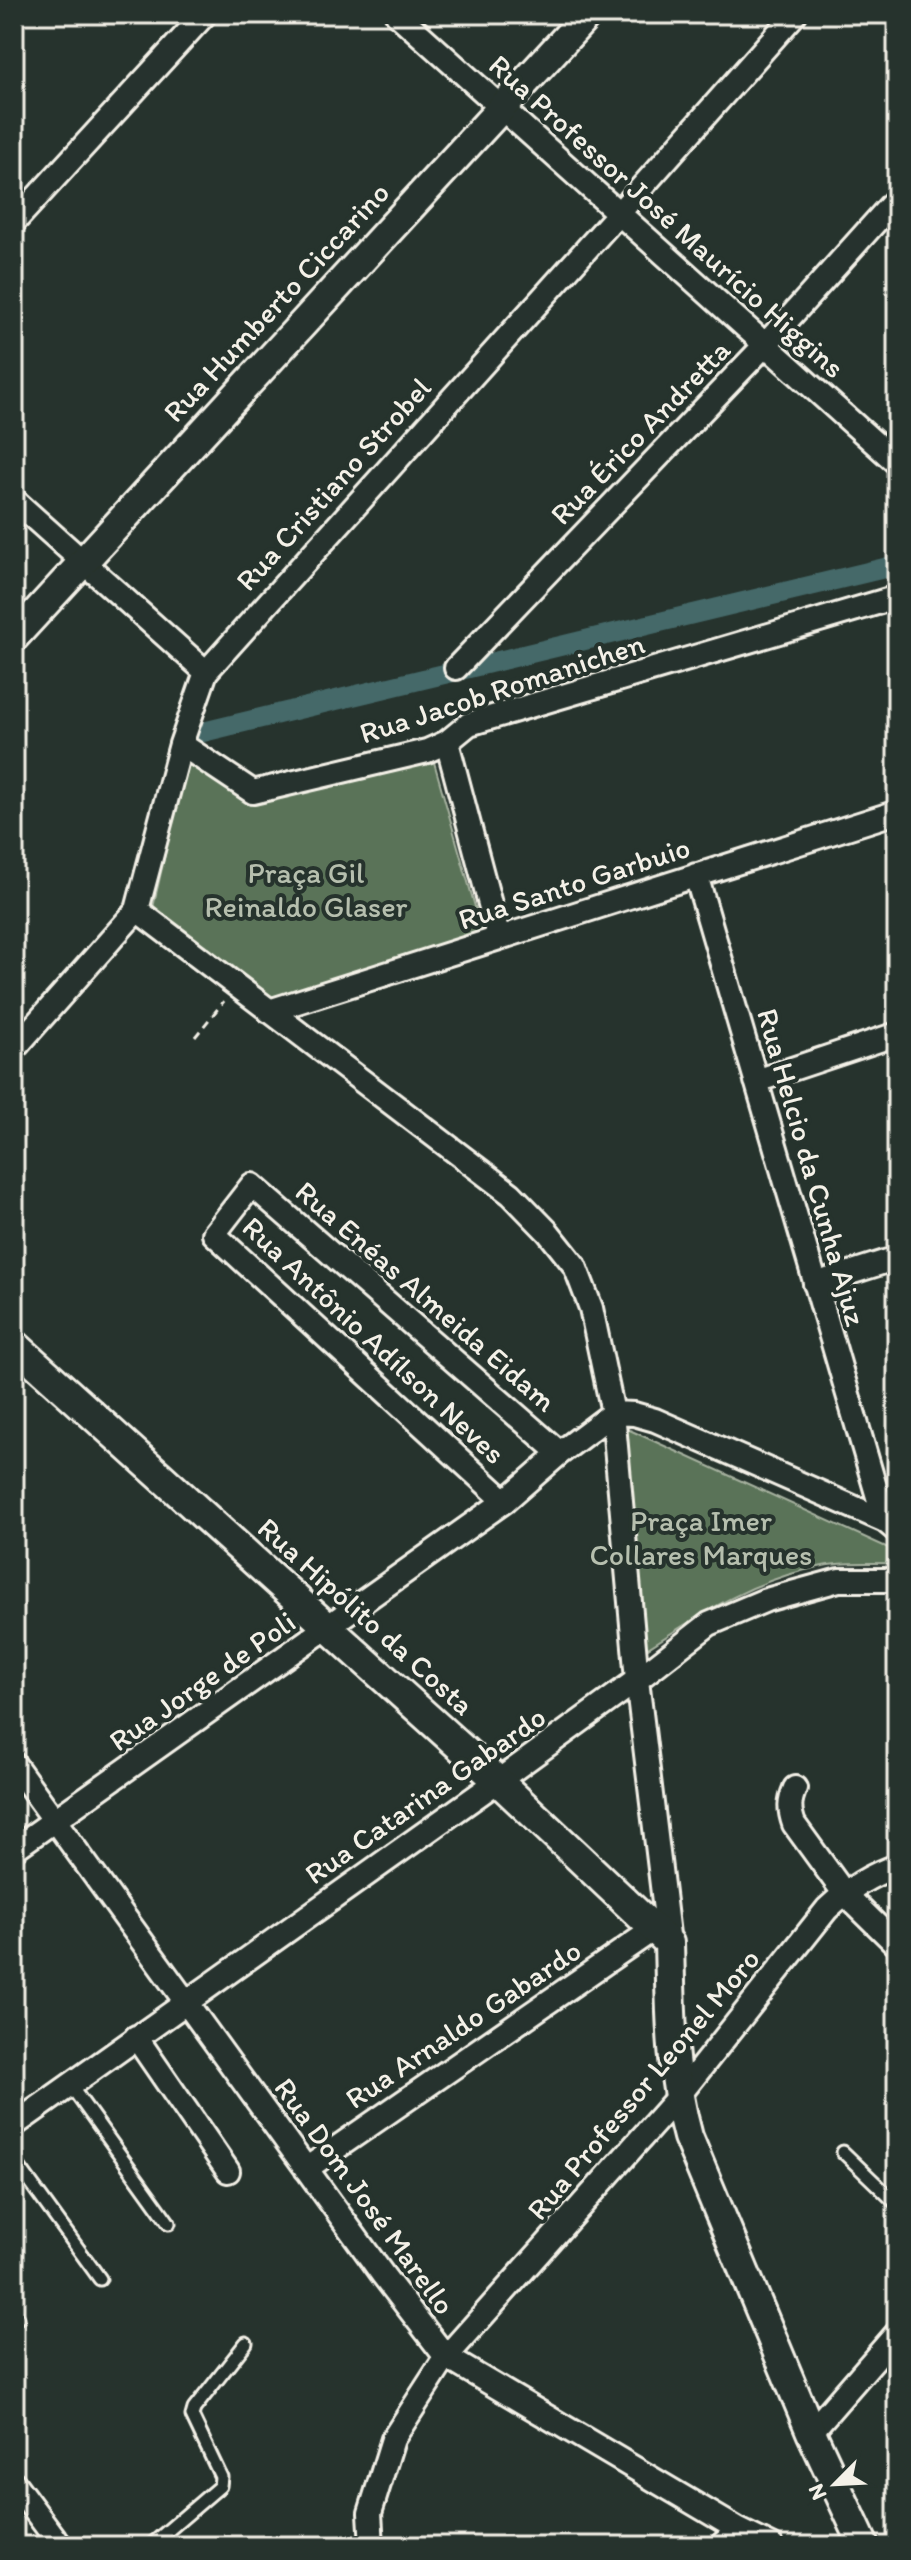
<svg xmlns="http://www.w3.org/2000/svg" width="911" height="2560" font-family="Itim,sans-serif">
<style>
.green{fill:#5a7358;stroke:#a7b2a0;stroke-width:2}
.lines{fill:none;stroke-linecap:round;stroke-linejoin:round}
.canal{stroke:#446969;stroke-width:20}
.service-casing{stroke:#f4f1e8;stroke-width:17}
.minor-casing{stroke:#f4f1e8;stroke-width:28}
.tertiary-casing{stroke:#f4f1e8;stroke-width:34}
.path{stroke:#f4f1e8;stroke-width:3;stroke-dasharray:8 6;stroke-linecap:butt}
.service{stroke:#26332d;stroke-width:11}
.minor{stroke:#26332d;stroke-width:22}
.tertiary{stroke:#26332d;stroke-width:28}
.labels{text-anchor:middle;dominant-baseline:central;stroke-width:8;stroke-linejoin:round;paint-order:stroke}
.street-label{font-size:30px;fill:#f4f1e8;stroke:#26332d}
.park-label{font-size:30px;fill:#b6bfae;stroke:#26332d}
</style>
<rect width="100%" height="100%" fill="#26332d"/>
<filter id="ink" filterUnits="userSpaceOnUse"><feTurbulence type="fractalNoise" baseFrequency=".0125" numOctaves="2"/><feDisplacementMap in="SourceGraphic" scale="16" xChannelSelector="R" yChannelSelector="G"/><feConvolveMatrix kernelMatrix="1 2 1 2 8 2 1 2 1" color-interpolation-filters="sRGB"/></filter>
<g filter="url(#ink)">
<path class="green" d="M432,755L483,935L272,999L152,912L186,761L250,805Z
M623,1427L897,1552V1563C873,1564 846,1561 823,1566C752,1580 705,1611 645,1650Z"/>
<g class="lines">
<path class="canal" d="M203,732L897,565"/>
<defs>
<path id="service" d="M70,2085L169,2223
M843,2152L897,2204
M14,2160L100,2279
M14,2312L18,2318
M150,2546L220,2486L221,2477L192,2416L194,2409L246,2343"/>
<path id="minor" d="M397,14L897,463
M14,222L205,14
M14,500L206,672
M456,668L765,345L897,198
M447,742L499,938
M181,744L253,792L427,751L447,742L469,724L897,597
M696,875L885,1521
M137,910L511,1194L548,1232L575,1266L591,1308L613,1413L637,1680L669,1943
M269,1011L897,812
M14,1049L137,910L181,744L206,672L619,213L795,14
M756,1081L897,1034
M815,1284L897,1258
M505,1501L214,1234L252,1185L560,1453
M14,1764L383,2275L446,2357L739,2530L772,2546
M795,1788C789,1802 789,1810 794,1824L844,1893L897,1945
M14,1849L505,1501L560,1453L613,1413L634,1414L655,1420L885,1521L897,1531
M136,2037L228,2171
M14,2125L498,1781L637,1680L709,1624L766,1600L839,1580H897
M306,2169L654,1929
M811,2432L897,2333
M14,2483L61,2546
M372,2546L370,2513L393,2439L446,2357L677,2098L827,1909C848,1889 870,1875 897,1866
M720,2546L739,2530"/>
<path id="tertiary" d="M14,637L588,14
M14,1344L498,1781L669,1943C671,2010 670,2072 688,2137L811,2432L864,2546"/>
</defs>
<use href="#service" class="service-casing"/>
<use href="#minor" class="minor-casing"/>
<use href="#tertiary" class="tertiary-casing"/>
<path class="path" d="M195,1037L224,1001"/>
<use href="#service" class="service"/>
<use href="#minor" class="minor"/>
<use href="#tertiary" class="tertiary"/>
</g>
</g>
<g class="labels">
<g class="street-label">
<text transform="translate(667 216) rotate(42)">Rua Professor José Maurício Higgins</text>
<text transform="translate(276 302) rotate(-47)">Rua Humberto Ciccarino</text>
<text transform="translate(640 432) rotate(-46)">Rua Érico Andretta</text>
<text transform="translate(333 484) rotate(-48)">Rua Cristiano Strobel</text>
<text transform="translate(502 688) rotate(-18)">Rua Jacob Romanichen</text>
<text transform="translate(574 883) rotate(-18)">Rua Santo Garbuio</text>
<text transform="translate(812 1167) rotate(74)">Rua Helcio da Cunha Ajuz</text>
<text transform="translate(426 1296) rotate(41)">Rua Enéas Almeida Eidam</text>
<text transform="translate(374 1340) rotate(43)">Rua Antônio Adílson Neves</text>
<text transform="translate(366 1616) rotate(42)">Rua Hipólito da Costa</text>
<text transform="translate(202 1681) rotate(-35)">Rua Jorge de Poli</text>
<text transform="translate(425 1795) rotate(-35)">Rua Catarina Gabardo</text>
<text transform="translate(463 2024) rotate(-34)">Rua Arnaldo Gabardo</text>
<text transform="translate(643 2084) rotate(-50)">Rua Professor Leonel Moro</text>
<text transform="translate(365 2196) rotate(54)">Rua Dom José Marello</text>
</g>
<g class="park-label">
<text x="306" y="872">Praça Gil<tspan x="306" dy="34">Reinaldo Glaser</tspan></text>
<text x="701" y="1520">Praça Imer<tspan x="701" dy="34">Collares Marques</tspan></text>
</g>
</g>
<rect width="911" height="2560" fill="none" stroke="#26332d" stroke-width="48"/>
<rect x="24" y="24" width="863" height="2512" fill="none" stroke="#f4f1e8" stroke-width="3" filter="url(#ink)"/>
<g transform="translate(835 2484) rotate(246)" stroke="#26332d" stroke-width="6" paint-order="stroke">
<path d="M0-6L14 30L0 20L-14 30Z" fill="#f4f1e8"/>
<text y="-12" font-size="22" font-weight="bold" text-anchor="middle" fill="#f4f1e8">N</text>
</g>
</svg>
